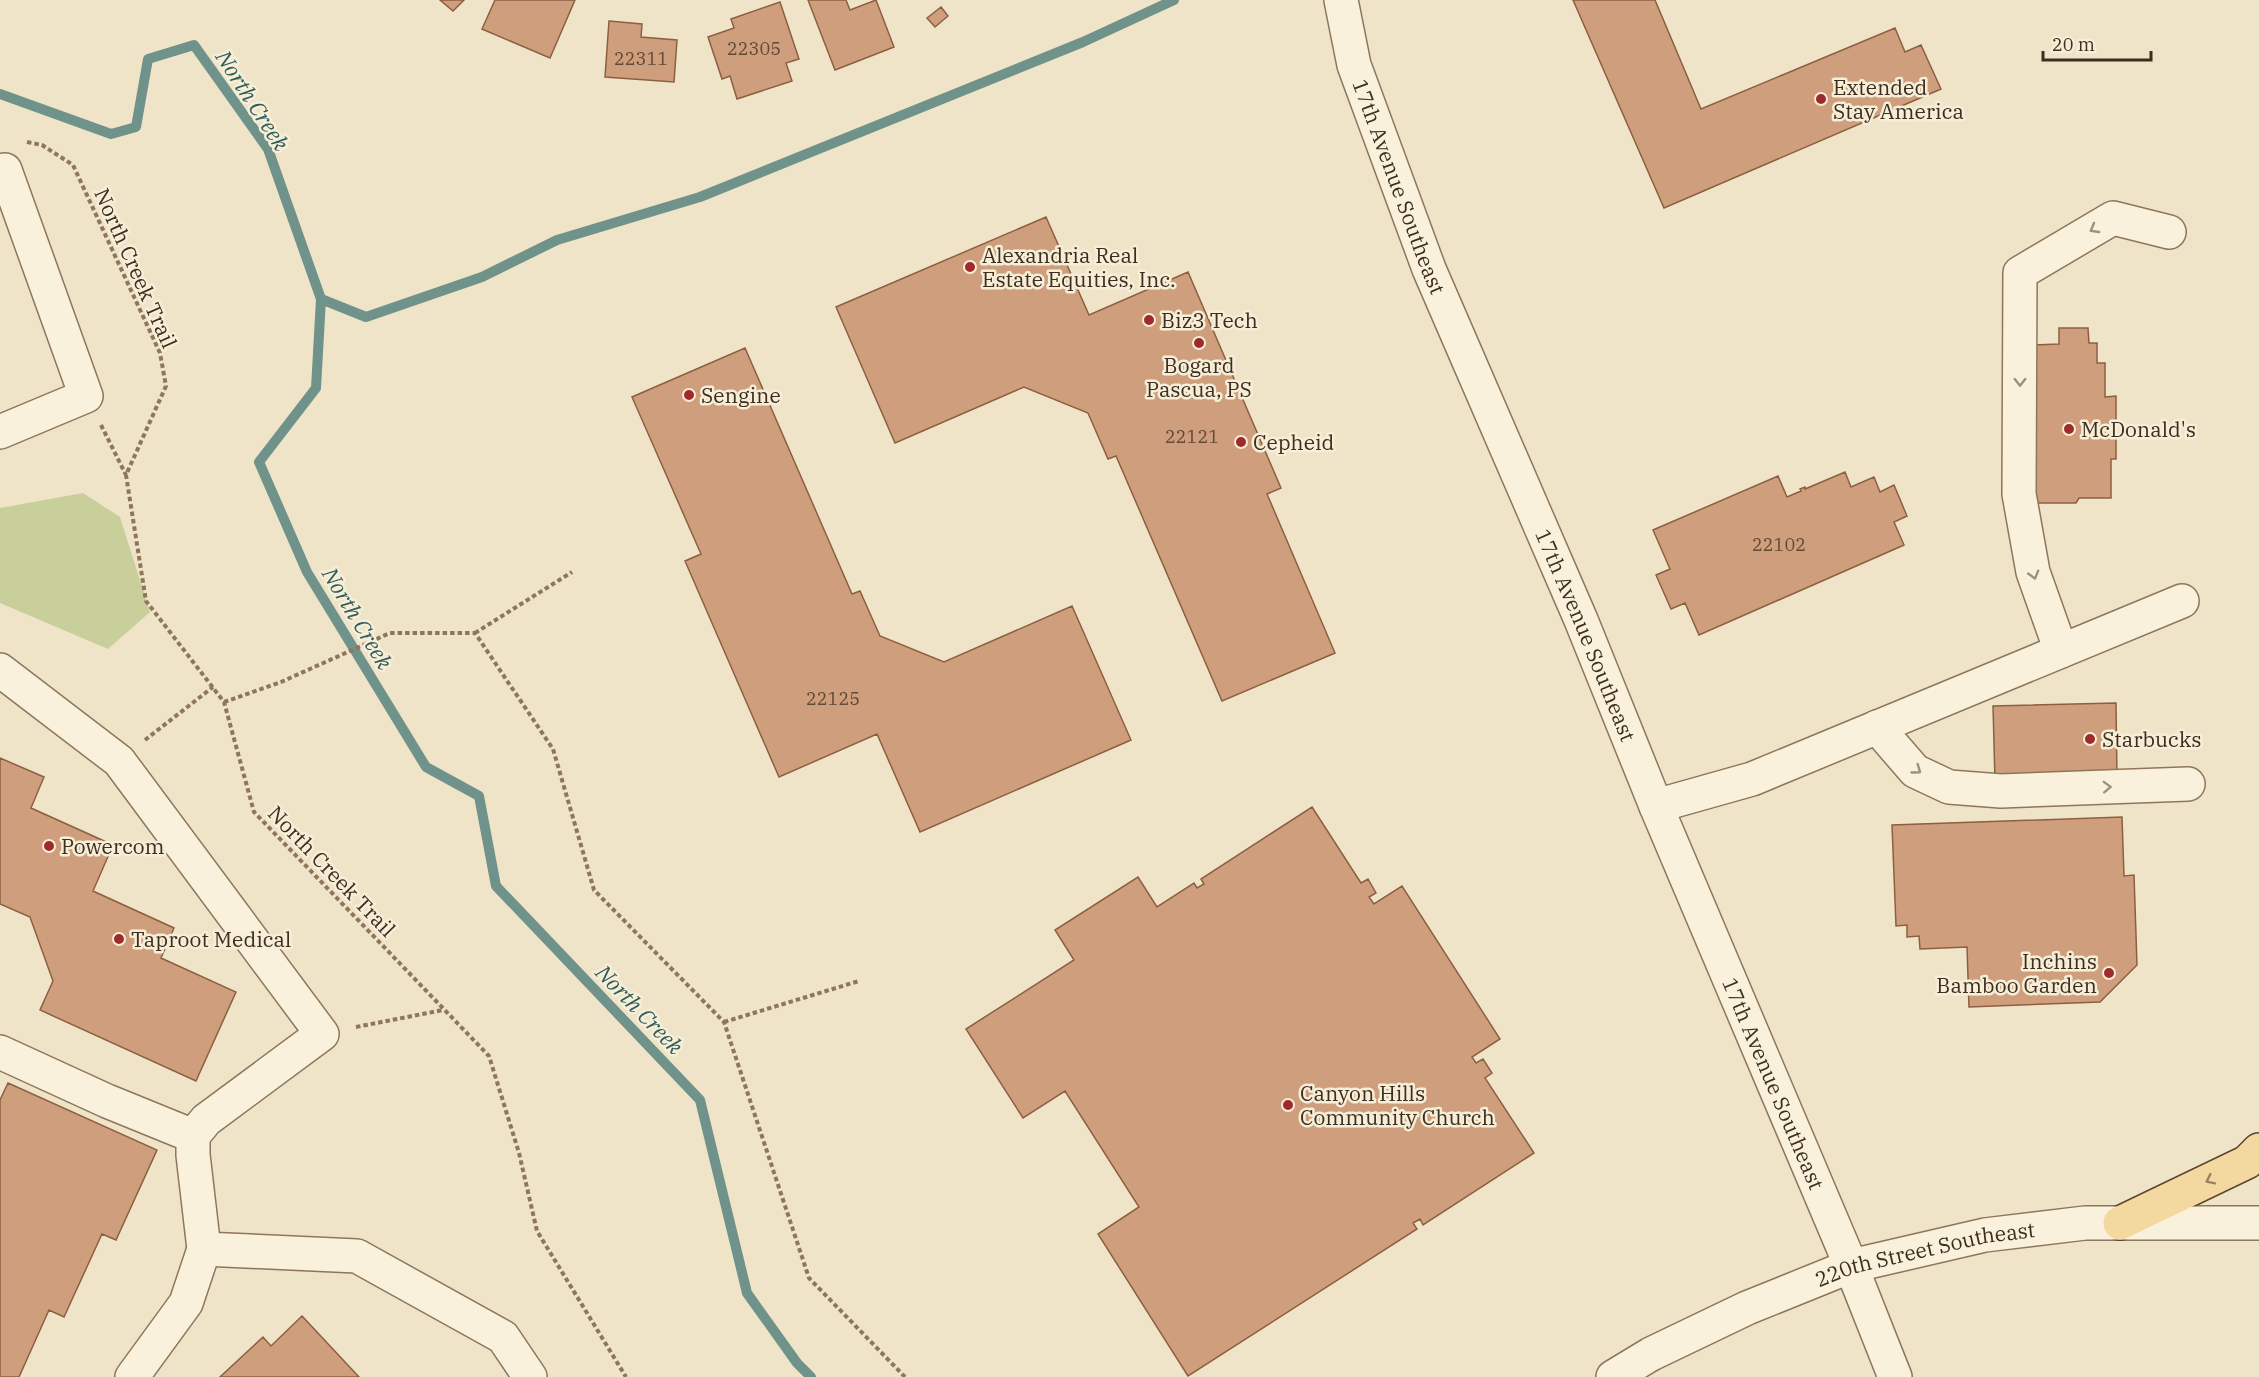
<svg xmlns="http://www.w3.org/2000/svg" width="2259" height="1377" font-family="'IBM Plex Serif',serif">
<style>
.green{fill:#c9cf9b}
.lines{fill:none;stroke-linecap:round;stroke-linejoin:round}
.stream{stroke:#6f938a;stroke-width:10}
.building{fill:#cf9f7d;stroke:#8d5f41;stroke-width:1.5}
.minor-casing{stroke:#8d765c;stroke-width:36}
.major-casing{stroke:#5b4430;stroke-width:36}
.path{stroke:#8d765c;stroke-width:4;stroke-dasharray:4.5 3;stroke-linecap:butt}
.minor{stroke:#faf1dc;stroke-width:33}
.major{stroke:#f3d9a0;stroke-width:33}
.oneway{stroke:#9c907e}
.oneway2{stroke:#988460}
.poi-dot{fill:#9e2a2b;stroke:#f7eed8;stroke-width:2}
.labels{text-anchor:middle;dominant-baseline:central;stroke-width:5;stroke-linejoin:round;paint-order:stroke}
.number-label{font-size:18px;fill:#624a37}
.poi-label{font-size:21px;fill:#3d2e20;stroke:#f7eed8;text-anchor:start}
.street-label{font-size:21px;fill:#3d2e20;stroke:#f7eed8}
.water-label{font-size:22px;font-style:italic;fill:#2f5d5a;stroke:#f7eed8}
</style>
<rect width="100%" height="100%" fill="#f0e4c8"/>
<path class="green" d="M83,493L120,517L150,612L108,649L0,603V508Z"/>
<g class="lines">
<path class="stream" d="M0,94L111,134L136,127L148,59L194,45L268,149L321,299L316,388L259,462L307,572L426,767L479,796L496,886L700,1100L747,1293L797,1363L811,1377
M321,299L366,317L482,277L557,240L700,197L1083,42L1174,0"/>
</g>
<path class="building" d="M440,0H464L453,11Z
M495,0H575L550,58L482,29Z
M808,0H846L850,10L876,0L894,47L835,70Z
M1573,0H1655L1701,109L1895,28L1905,52L1921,45L1941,89L1664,208Z
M780,2L799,59L786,63L792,81L737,99L730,76L722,79L708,37L734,28L731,19Z
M941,7L948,16L935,27L927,18Z
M609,21L642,24L641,37L677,40L674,82L605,77Z
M1046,217L1089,315L1188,272L1281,488L1267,494L1335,653L1222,701L1116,456L1108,459L1088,413L1024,387L895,443L836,307Z
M2059,328H2088L2089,343H2097V363H2105V397L2116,396V459H2111V498H2079L2076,503H2027L2034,345L2059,344Z
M745,348L852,594L860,591L880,636L944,662L1072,606L1131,740L920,832L877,734L779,777L685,561L701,554L632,397Z
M1845,472L1851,487L1874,477L1880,492L1894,485L1907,516L1894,522L1904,545L1699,635L1685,603L1671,609L1656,575L1670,569L1653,530L1778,476L1787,497L1801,491L1800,489L1805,487V489Z
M2116,703L2117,778L1995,781L1993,706Z
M0,758L44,777L31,808L113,845L93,891L174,928L161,958L236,992L196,1081L40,1010L53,981L30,917L0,904Z
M1312,807L1361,883L1368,879L1376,893L1369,897L1374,904L1402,886L1500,1039L1472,1057L1476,1063L1483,1059L1492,1073L1485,1078L1534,1153L1423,1225L1420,1219L1413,1223L1417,1229L1188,1376L1098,1234L1139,1207L1065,1091L1023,1118L966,1029L1074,960L1055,930L1138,877L1157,907L1194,883L1197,888L1204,884L1201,879Z
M2122,817L2124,876L2134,875L2137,965L2100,1002L1969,1007L1967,947L1920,949L1919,936L1907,937V925L1896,926L1892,825Z
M8,1083L157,1150L116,1240L102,1234L64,1317L49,1310L19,1377H0V1100Z
M302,1316L359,1377H220L263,1337L271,1346Z"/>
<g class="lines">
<defs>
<g id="minor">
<path id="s1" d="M1341,0L1354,65L1429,269L1581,620L1656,806L1851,1266L1895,1377"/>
<path d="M0,171L5,170L86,396L0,432"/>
<path d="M2061,651L2033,572L2019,494L2020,273L2113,218L2169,232"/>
<path d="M0,670L119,761L322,1034L206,1120L193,1136V1155L204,1249L357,1256L503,1337L530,1377"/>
<path d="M1877,727L1915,771L1949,787L2001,791L2188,784"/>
<path d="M1656,806L1752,779L2182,601"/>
<path d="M0,1052L107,1101L193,1136"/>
<path d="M132,1377L186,1303L204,1249"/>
<path id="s2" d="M1613,1377L1651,1354L1747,1308L1851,1266L1985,1235L2085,1223H2259"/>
</g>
<path id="major" d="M2120,1223L2247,1162L2259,1150"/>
</defs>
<use href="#minor" class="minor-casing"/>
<use href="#major" class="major-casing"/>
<path class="path" d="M27,142L42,145L73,165L160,353L166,386L126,475L146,601L224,702L254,812L489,1056L519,1153L537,1231L626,1377
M101,425L126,475
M475,633L572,572
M224,702L281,682L390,633H475L553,749L594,890L724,1022L809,1278L905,1377
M145,740L213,687
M724,1022L859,981
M356,1027L443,1010"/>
<use href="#minor" class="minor"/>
<use href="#major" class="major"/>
</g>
<defs><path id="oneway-chevron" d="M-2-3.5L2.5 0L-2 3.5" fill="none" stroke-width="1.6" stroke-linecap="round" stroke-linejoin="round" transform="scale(1.5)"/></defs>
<g class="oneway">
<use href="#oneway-chevron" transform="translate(2094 229) rotate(150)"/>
<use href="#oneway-chevron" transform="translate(2020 382) rotate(90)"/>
<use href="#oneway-chevron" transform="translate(2034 575) rotate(74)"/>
<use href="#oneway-chevron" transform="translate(1917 770) rotate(36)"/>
<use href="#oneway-chevron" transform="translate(2107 787) rotate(-2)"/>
</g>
<use class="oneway2" href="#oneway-chevron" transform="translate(2210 1180) rotate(154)"/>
<g class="poi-dot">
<circle cx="1821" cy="99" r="6"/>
<circle cx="970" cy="267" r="6"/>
<circle cx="1149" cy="320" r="6"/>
<circle cx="1199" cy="343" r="6"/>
<circle cx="689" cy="395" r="6"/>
<circle cx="2069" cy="429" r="6"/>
<circle cx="1241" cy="442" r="6"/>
<circle cx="2090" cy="739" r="6"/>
<circle cx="49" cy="846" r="6"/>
<circle cx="119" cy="939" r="6"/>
<circle cx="2109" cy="973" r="6"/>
<circle cx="1288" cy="1105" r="6"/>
</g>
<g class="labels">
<g class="number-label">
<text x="754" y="48">22305</text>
<text x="641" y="58">22311</text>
<text x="1192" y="436">22121</text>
<text x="1779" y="544">22102</text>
<text x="833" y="698">22125</text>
</g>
<g class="poi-label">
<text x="1833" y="87">Extended<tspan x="1833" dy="24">Stay America</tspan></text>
<text x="982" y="255">Alexandria Real<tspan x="982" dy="24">Estate Equities, Inc.</tspan></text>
<text x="1161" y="320">Biz3 Tech</text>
<text x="1199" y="365" text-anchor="middle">Bogard<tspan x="1199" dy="24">Pascua, PS</tspan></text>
<text x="701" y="395">Sengine</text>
<text x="2081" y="429">McDonald's</text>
<text x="1253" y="442">Cepheid</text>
<text x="2102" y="739">Starbucks</text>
<text x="61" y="846">Powercom</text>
<text x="131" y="939">Taproot Medical</text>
<text x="2097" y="961" text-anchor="end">Inchins<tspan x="2097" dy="24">Bamboo Garden</tspan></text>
<text x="1300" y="1093">Canyon Hills<tspan x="1300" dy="24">Community Church</tspan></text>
</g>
<g class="street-label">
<text stroke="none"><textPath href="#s1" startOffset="196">17th Avenue Southeast</textPath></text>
<text transform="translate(136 268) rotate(66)">North Creek Trail</text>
<text stroke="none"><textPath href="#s1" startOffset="682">17th Avenue Southeast</textPath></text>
<text transform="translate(332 871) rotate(46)">North Creek Trail</text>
<text stroke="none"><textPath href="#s1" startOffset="1168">17th Avenue Southeast</textPath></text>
<text stroke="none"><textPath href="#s2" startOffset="338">220th Street Southeast</textPath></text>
</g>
<g class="water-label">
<text transform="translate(253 100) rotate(57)">North Creek</text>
<text transform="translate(358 618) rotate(59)">North Creek</text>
<text transform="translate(640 1009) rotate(46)">North Creek</text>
</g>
</g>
<path d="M2043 51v9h108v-9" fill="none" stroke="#3d2e20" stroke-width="3"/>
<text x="2052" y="51" font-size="18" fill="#3d2e20" stroke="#f7eed8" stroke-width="4.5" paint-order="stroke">20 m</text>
</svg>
